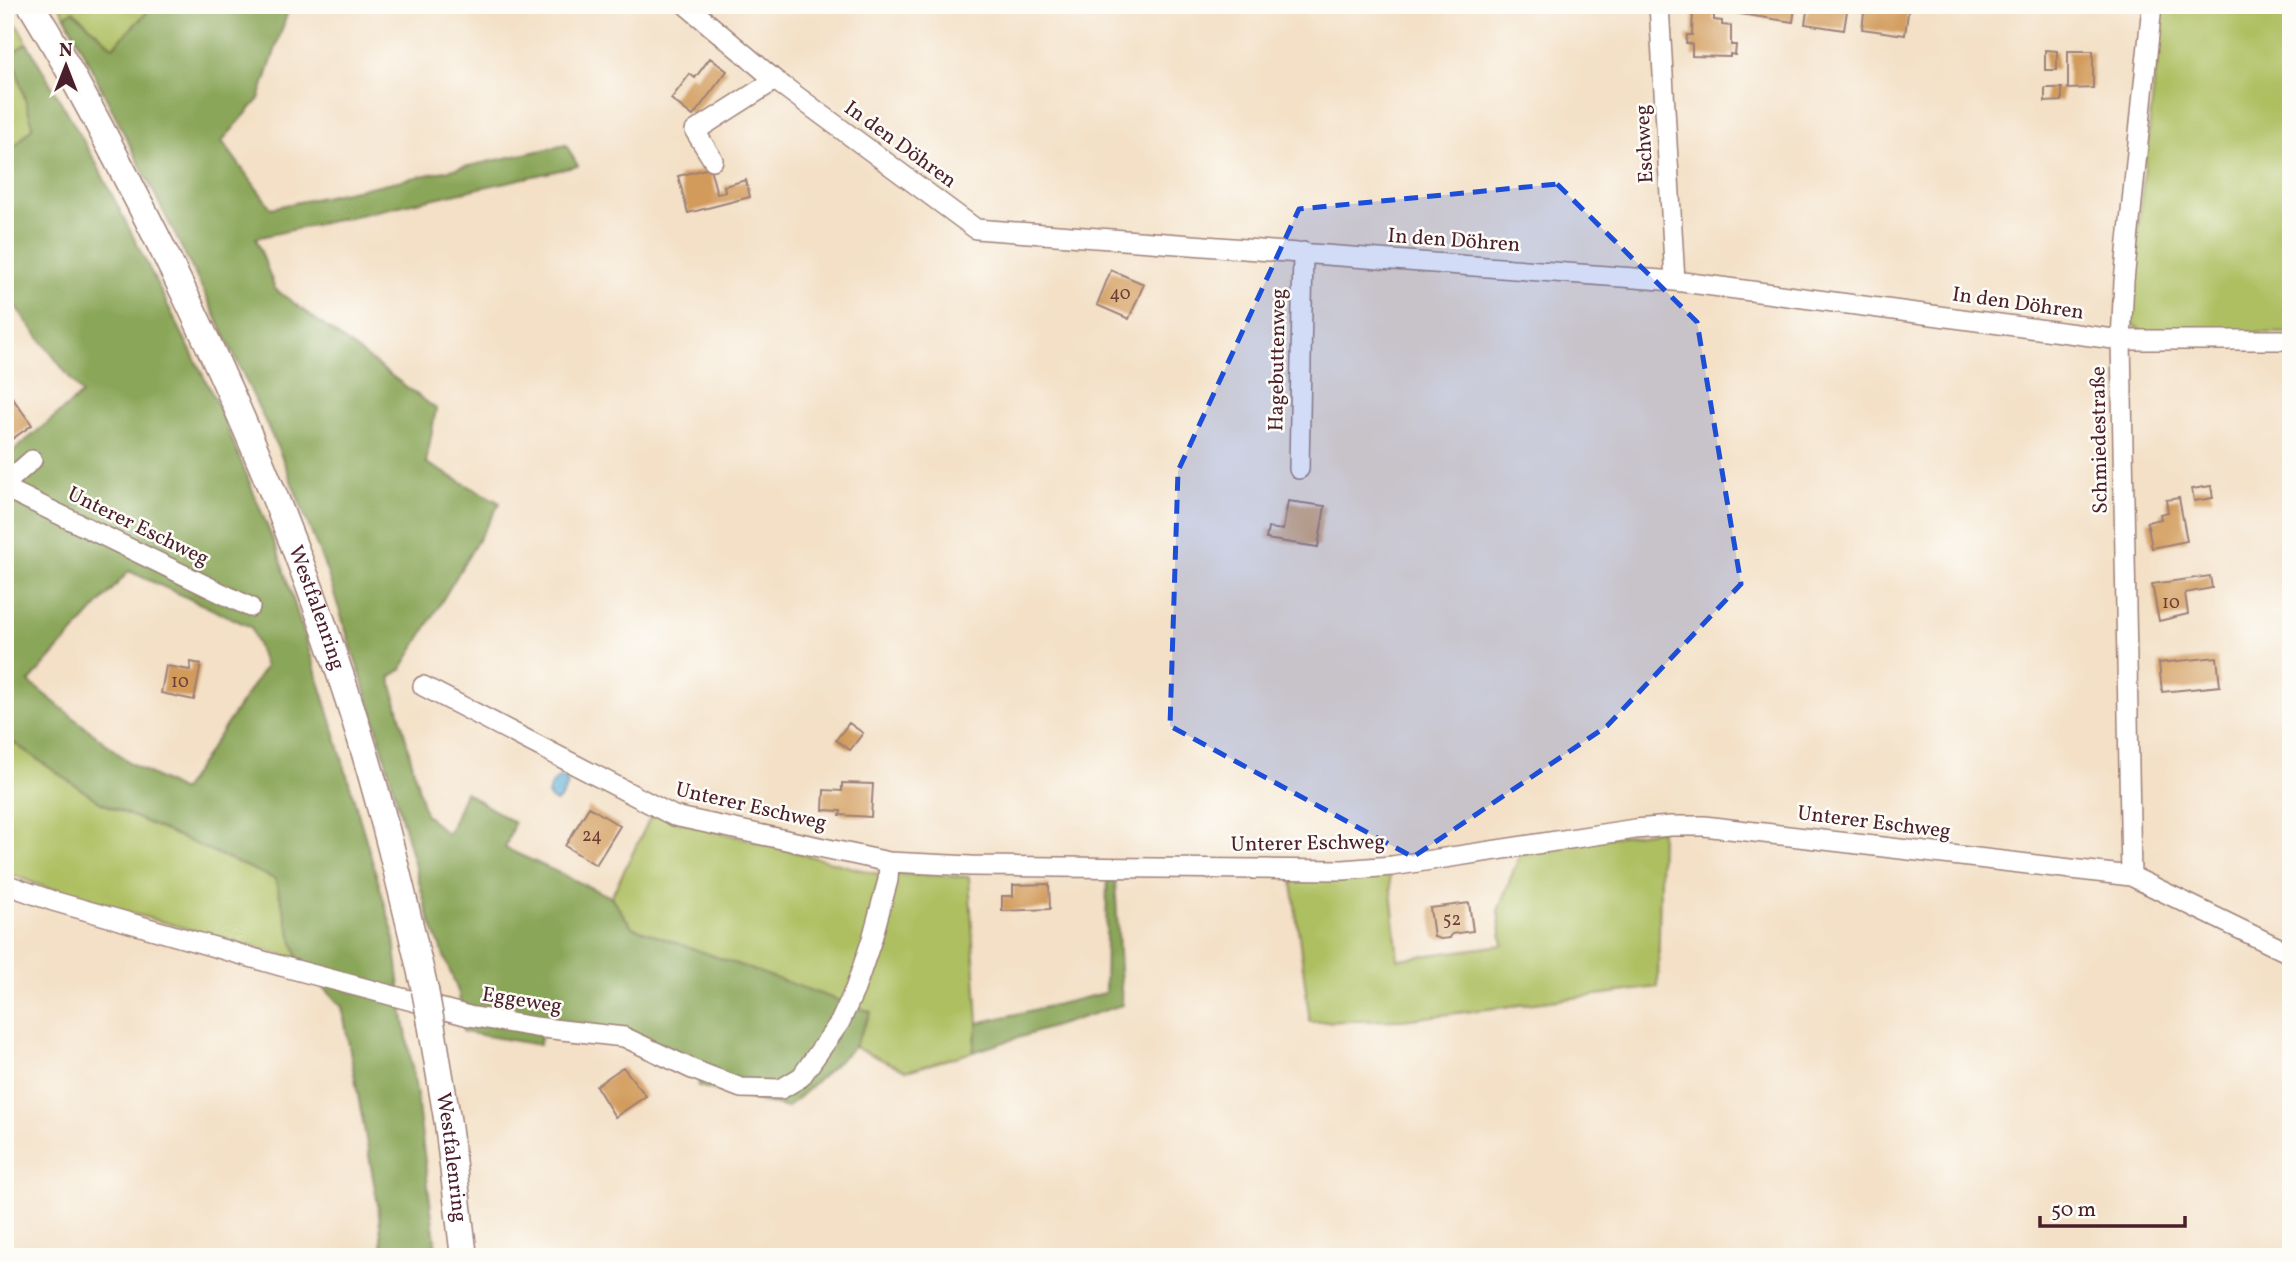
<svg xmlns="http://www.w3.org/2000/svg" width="2296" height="1262" font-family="Vollkorn,serif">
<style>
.green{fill:#aebf62;stroke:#7c6f46;stroke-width:2}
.forest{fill:#8aa658;stroke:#6a6242;stroke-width:2;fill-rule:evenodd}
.water{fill:#5db0d8;stroke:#546882;stroke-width:2}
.building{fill:#d29b5b}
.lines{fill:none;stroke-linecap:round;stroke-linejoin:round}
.minor-casing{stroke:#9e8078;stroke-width:22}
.secondary-casing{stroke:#9e8078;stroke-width:29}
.minor{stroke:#fff;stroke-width:19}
.secondary{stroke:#fff;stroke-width:26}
.secondary-bridge-casing{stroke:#9e8078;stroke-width:29;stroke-linecap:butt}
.secondary-bridge{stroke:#fff;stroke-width:26}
.marked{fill:#1d4ed8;fill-opacity:0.2;stroke:#1d4ed8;stroke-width:5;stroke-dasharray:14 9;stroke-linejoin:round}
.labels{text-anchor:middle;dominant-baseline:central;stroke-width:5;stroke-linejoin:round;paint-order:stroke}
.number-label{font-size:18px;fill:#6c3e37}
.street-label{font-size:21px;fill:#4a1f2b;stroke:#fdfcf7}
</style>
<rect width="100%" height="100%" fill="#fdfcf7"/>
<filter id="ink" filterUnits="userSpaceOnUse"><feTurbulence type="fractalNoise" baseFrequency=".0143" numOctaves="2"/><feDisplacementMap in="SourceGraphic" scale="14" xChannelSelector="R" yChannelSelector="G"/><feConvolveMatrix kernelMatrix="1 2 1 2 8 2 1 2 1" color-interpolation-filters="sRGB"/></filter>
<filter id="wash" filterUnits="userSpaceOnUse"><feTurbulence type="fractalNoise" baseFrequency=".00686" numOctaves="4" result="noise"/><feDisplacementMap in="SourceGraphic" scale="28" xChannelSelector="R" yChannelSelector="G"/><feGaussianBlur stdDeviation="1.57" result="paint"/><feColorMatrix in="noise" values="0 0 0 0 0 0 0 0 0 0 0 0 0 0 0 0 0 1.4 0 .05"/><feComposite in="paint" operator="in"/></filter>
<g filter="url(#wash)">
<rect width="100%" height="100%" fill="#f3e0c6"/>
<path class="green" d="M6,5L27,43L12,54L33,127L5,157Z
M59,5H154L113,47L73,11L65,16Z
M2163,5H2291V333L2143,332L2131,323L2135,254Z
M5,737L100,802L275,879L298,959L65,895L5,872Z
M652,814L873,873L969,877L978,1023L973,1052L907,1071L854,1047L871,1012L632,927L611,897Z
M1661,830L1658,987L1403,1020L1310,1022L1291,874L1389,871L1398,959L1503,945L1498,911L1521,851Z"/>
<path class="forest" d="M154,5H290L259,99L222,141L271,208L566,145L578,166L256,238L275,289L436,409L426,463L500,503L401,670L390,677L425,814L448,835L465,792L514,823L505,848L611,897L632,927L871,1012L854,1047L787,1108L698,1086L703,1065L542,1020L540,1045L463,1032L459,994L429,918L374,717L327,572L281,455L208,300L65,16L73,11L113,47Z
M27,43L96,163L218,405L279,555L327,707L393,932L404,1020L416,1090L437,1257H383L378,1205L342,1007L298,959L275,879L100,802L5,737V458L82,394L5,293V157L33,127L12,53ZM129,571L251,627L265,667L182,791L130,763L29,682Z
M1115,879L1122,1005L973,1052L978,1023L1105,993L1107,880Z"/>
<path class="water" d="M561,777L565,778L568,785L560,799L556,802L548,796C549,789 554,779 561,777Z"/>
<g id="blocks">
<path class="building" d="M1728,5H1782L1795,7L1793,22L1727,12Z
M1808,5H1848L1844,30L1805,24Z
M1865,5H1909L1905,35L1862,29Z
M1693,11H1714V20L1722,21V25L1731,26V45H1736L1735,55L1730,54V57L1692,56V44L1686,43L1687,35H1692Z
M2045,50L2057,51V70H2045Z
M2068,51H2093V88L2068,89Z
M710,58L727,71L693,116L671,99L690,74L695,78Z
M2045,88H2062V101L2045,102Z
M710,168L717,194L725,192L724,186L746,180L750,197L688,213L678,176Z
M1111,270L1144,284L1129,319L1097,305Z
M11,396L32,425L5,444V401Z
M2211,486L2213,498L2194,501L2192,489Z
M2179,498L2187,541L2152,548L2147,522L2161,519L2160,514L2168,512L2166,500Z
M1288,501L1325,506L1318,547L1266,539L1268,528L1283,530Z
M2210,576L2212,588L2185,593L2188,614L2159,621L2152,584Z
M2217,657L2220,686L2162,692L2159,663Z
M191,662L201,664L194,700L161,693L166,666L190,670Z
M849,723L863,733L850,750L836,740Z
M842,783L873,784L871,817L840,815L841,811L823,810L824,790L842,791Z
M589,807L620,826L596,865L565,846Z
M1049,884L1050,909L1002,911V896H1013V885Z
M1469,903L1473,931L1452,934L1450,938L1441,939L1434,937L1430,908Z
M623,1067L646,1096L615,1117L596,1086Z"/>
</g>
</g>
<g filter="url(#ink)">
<use href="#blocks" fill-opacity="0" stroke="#9e8078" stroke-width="2"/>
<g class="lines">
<defs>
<path id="minor" d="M686,5L775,80L976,229L1675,281L2121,340H2291
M1659,5L1675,281
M713,160L695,131L775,80
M1299,469L1303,252
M5,484L32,460
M5,488L250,607
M423,686L674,816L889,862L971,866L1343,870L1392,866L1635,829L1671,826H1704L2131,876L2291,954
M2131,876L2121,340L2124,281L2152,5
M5,884L53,901L281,966L469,1016L535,1027L624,1037L692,1069L741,1088L781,1089L801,1077L840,1022L855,989L872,939L888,880L889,862"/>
<g id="secondary">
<path id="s1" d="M31,5C72,72 108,142 144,212C221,363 289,519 342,680C376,781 401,886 425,990"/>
<path id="s2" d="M431,1023L448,1124L464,1257"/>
</g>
</defs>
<use href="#minor" class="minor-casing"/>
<use href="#secondary" class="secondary-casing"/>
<use href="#minor" class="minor"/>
<use href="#secondary" class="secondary"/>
<defs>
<path id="secondary-bridge" d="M425,990L431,1023"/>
</defs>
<use href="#secondary-bridge" class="secondary-bridge-casing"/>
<use href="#secondary-bridge" class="secondary-bridge"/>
</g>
</g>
<path class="marked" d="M1557,184L1697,322L1741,584L1607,726L1413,857L1170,726L1178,471L1299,209Z"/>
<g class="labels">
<g class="number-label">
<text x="1120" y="294">40</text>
<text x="2171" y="603">10</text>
<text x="180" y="682">10</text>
<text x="592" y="836">24</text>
<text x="1452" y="920">52</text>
</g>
<g class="street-label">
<text transform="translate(1645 144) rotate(-93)">Eschweg</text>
<text transform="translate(900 145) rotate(36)">In den Döhren</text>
<text transform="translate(1454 241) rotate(4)">In den Döhren</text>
<text transform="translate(2018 304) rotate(8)">In den Döhren</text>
<text transform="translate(1278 360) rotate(-89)">Hagebuttenweg</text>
<text transform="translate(2100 440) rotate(-91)">Schmiedestraße</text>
<text transform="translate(138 527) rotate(26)">Unterer Eschweg</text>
<text stroke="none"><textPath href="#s1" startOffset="668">Westfalenring</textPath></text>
<text transform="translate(751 807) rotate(13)">Unterer Eschweg</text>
<text transform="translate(1874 823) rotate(7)">Unterer Eschweg</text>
<text transform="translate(1308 844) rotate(-1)">Unterer Eschweg</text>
<text transform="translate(522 1001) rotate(9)">Eggeweg</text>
<text stroke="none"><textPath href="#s2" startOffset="136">Westfalenring</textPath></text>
</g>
</g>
<rect width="2296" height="1262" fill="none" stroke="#fdfcf7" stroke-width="28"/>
<g transform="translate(66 66)" stroke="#fdfcf7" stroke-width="5" paint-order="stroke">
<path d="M0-5L12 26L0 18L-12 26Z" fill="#4a1f2b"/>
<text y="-10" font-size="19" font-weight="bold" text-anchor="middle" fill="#4a1f2b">N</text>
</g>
<path d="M2040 1216v10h145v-10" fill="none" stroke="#4a1f2b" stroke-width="3.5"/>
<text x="2051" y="1216" font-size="21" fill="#4a1f2b" stroke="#fdfcf7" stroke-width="5" paint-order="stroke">50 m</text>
</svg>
